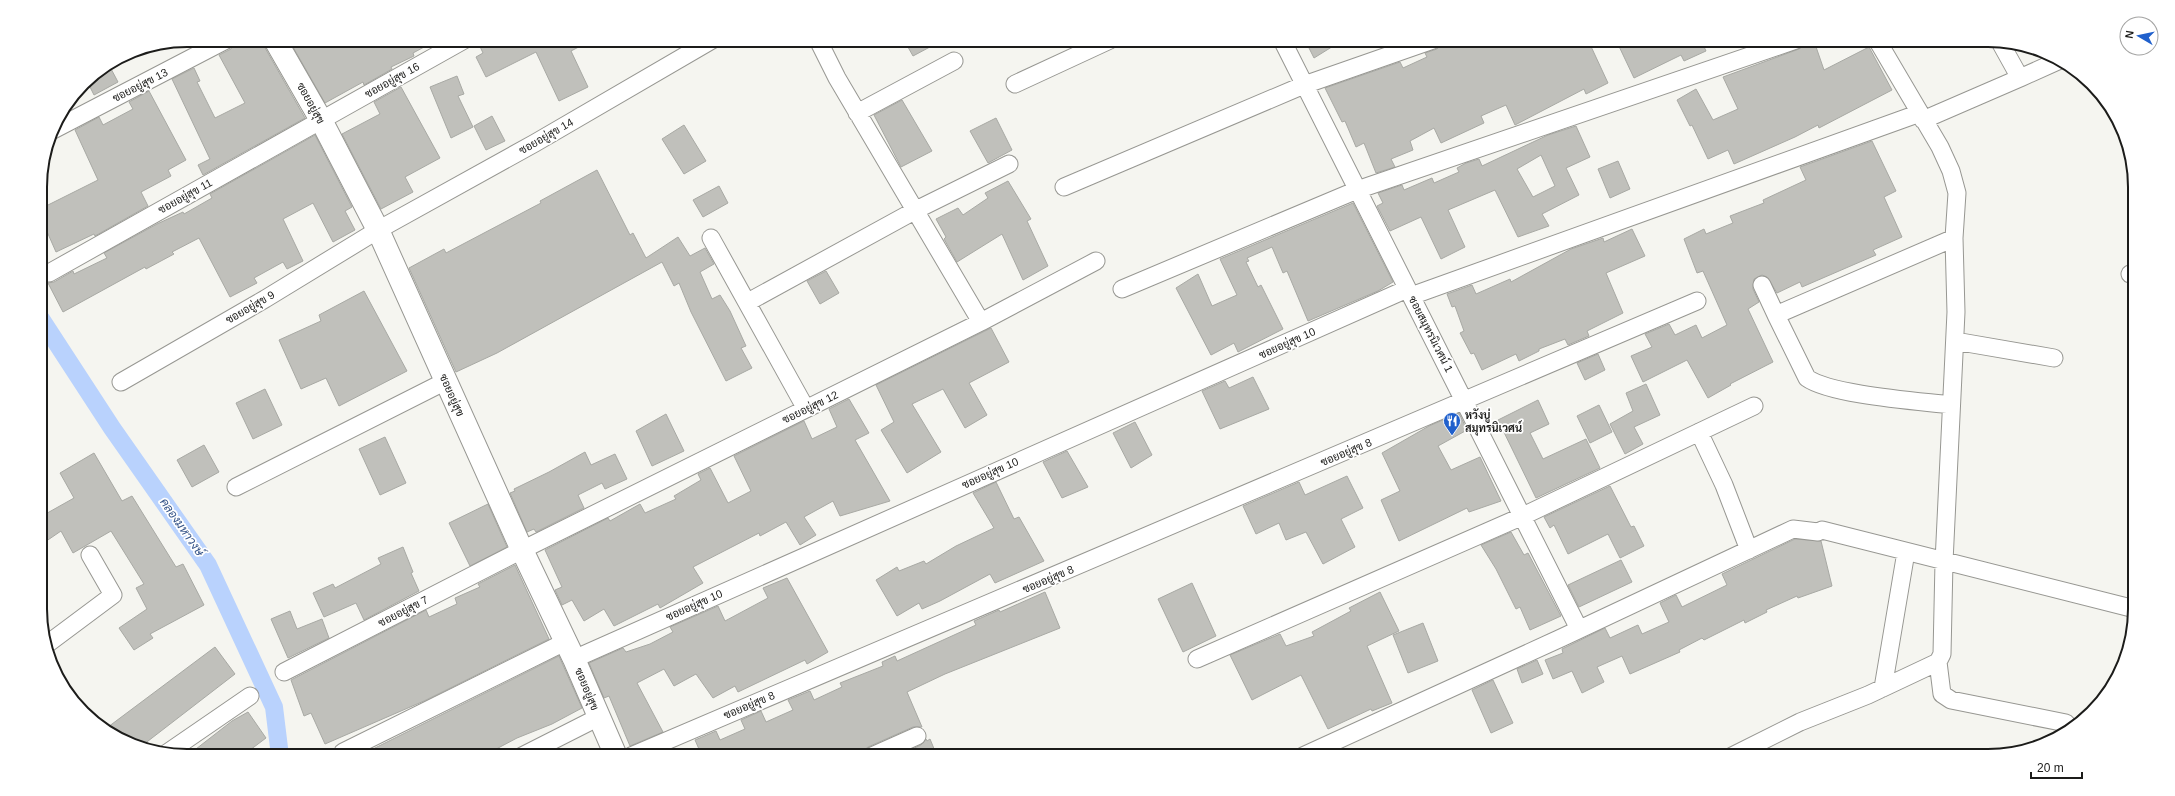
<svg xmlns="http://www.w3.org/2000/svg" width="2175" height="796" font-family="Helvetica,Sarabun,sans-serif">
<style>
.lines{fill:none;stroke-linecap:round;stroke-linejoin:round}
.canal{stroke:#b9d2fd;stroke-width:18}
.building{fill:#c0c0bb;stroke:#a8a9a4;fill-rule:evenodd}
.street-casing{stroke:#979792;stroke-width:19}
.secondary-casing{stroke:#979792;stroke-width:24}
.street{stroke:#fff;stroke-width:17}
.secondary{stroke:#fff;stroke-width:22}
.labels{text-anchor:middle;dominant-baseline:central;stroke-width:3.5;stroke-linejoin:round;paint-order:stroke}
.street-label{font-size:11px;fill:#1c1c1a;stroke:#fff}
.poi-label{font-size:11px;font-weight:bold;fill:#1c1c1a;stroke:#fff;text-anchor:start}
.water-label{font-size:12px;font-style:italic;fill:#345388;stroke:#fff}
.rim{fill:none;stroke:#1c1c1a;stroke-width:2}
</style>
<rect width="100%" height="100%" fill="#f5f5f0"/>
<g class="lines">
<path class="canal" d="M41,319L112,428L208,565L274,707L280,756"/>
</g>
<path class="building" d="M236,40H263L264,46L305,118L203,175L198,165L210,159L172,79L194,68L200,81L197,82L215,118L245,103L219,55L231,49Z
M289,40H437L413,53L414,56L391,67L392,69L364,85L363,82L325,103Z
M477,40H592L571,51L588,87L559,101L536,52L486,77L476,57L483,53Z
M904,40H943L913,56Z
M1305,40H1343L1314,58Z
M1451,40H1588L1608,83L1586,94L1584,89L1515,125L1506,105L1481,116L1484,123L1441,143L1434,128L1410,141L1413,150L1391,159L1395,167L1376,173L1364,143L1356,147L1345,121L1342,122L1325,88L1400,62L1403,68L1427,57L1425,53L1437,49L1442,44Z
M1616,40H1701L1706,51L1684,61L1681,55L1634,78Z
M1814,41L1824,70L1869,47L1892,90L1819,128L1818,125L1795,137L1734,164L1728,150L1708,159L1692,125L1690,126L1677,100L1696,89L1713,120L1738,109L1723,77L1799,49L1805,45Z
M109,65L118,82L94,95L87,81L90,77Z
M457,76L464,94L458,96L473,127L451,138L430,87Z
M401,87L440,158L405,177L413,192L381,209L342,134L380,114L374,102Z
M149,91L186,160L168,170L171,176L141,192L148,206L95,236L94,234L56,252L41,218L40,209L98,180L75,130L99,117L103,125L133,109L129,102Z
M902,100L932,151L901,167L874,115Z
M492,116L505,141L486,150L474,126Z
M996,118L1012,150L988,163L970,131Z
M684,125L706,161L684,174L662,139Z
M1576,126L1590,157L1566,168L1579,195L1542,214L1549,226L1518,237L1495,190L1448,210L1465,247L1441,259L1421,217L1390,231L1377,206L1383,203L1378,193L1402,185L1404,190L1432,178L1434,183L1459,172L1457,168L1466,163L1479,159L1482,166L1548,135ZM1541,155L1555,186L1533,197L1517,169Z
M315,135L352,207L345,211L355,230L333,242L313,203L283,219L303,261L287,269L283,262L254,278L257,283L230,297L199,238L172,252L174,254L146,269L145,267L63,312L48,283L54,282L73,271L74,274L107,258L104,253L157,224L183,212L184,214L212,198L210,194Z
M1872,141L1896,191L1884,197L1902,237L1873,250L1876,255L1802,287L1800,282L1777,293L1767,277L1762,275L1754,279L1753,289L1759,302L1748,309L1773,362L1730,384L1731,385L1708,398L1687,360L1643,382L1631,356L1652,347L1645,334L1669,324L1675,335L1696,325L1702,338L1727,325L1703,271L1697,273L1684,239L1704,229L1706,234L1733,223L1730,216L1764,203L1763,200L1806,180L1800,167Z
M1618,161L1630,189L1610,198L1598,169Z
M597,170L630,235L633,233L646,258L678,237L690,256L705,248L714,264L700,272L712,299L720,295L730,311L746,346L741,348L752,368L726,381L691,312L679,283L674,286L662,262L497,353L456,372L409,268L444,249L446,253L541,203L540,201Z
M1008,181L1031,219L1027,221L1048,266L1023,280L1002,234L957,262L944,239L946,237L936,219L958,208L963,215L988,198L985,193Z
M719,186L728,203L703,217L693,200Z
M1353,203L1393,282L1378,291L1308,321L1287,271L1283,273L1272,247L1247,258L1249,261L1246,262L1258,287L1261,285L1283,329L1238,352L1234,343L1211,355L1176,288L1198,274L1212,306L1237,295L1220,259Z
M1632,229L1645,256L1606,273L1623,313L1587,331L1589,336L1568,345L1565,339L1539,349V351L1519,361L1516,354L1482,370L1474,353L1471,354L1460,333L1464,331L1455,306L1452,307L1447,294L1472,285L1476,294L1510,279L1511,282L1571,249L1603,238L1604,242Z
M826,271L839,293L820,304L807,281Z
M364,291L407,371L339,406L326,378L301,389L279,340L321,321L319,315Z
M991,328L1009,362L969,383L987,415L965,428L943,389L912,404L941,452L907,473L881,430L894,422L876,385Z
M1598,354L1605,370L1585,380L1577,363Z
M1253,377L1269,409L1220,429L1202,391L1225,381L1229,388Z
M1646,384L1660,415L1634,427L1643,444L1625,454L1610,424L1633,411L1626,393Z
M265,389L282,425L253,439L236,403Z
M849,399L869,433L855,440L890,501L840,516L833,501L804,517L816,535L800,545L786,522L760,536L759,533L693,567L703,583L660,608L658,604L614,626L604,609L584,621L572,600L562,605L555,590L562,587L545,550L608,518L610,521L640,504L645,513L676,499L674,496L701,480L698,474L710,468L728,503L751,491L734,456L804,421L812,439L837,427L829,409Z
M1538,400L1549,424L1530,433L1543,459L1586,439L1600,468L1536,498L1498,420Z
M1599,405L1612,432L1590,443L1577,416Z
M1459,413L1467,430L1438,446L1451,470L1480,457L1501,501L1469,512L1467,508L1399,541L1381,500L1400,491L1382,453L1429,426Z
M666,414L684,451L652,466L636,431Z
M1135,422L1152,455L1131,468L1113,433Z
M385,437L406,483L380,495L359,449Z
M204,445L219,472L192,487L177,460Z
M1067,451L1088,487L1062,498L1043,462Z
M585,452L591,465L615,454L627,479L605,489L602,483L578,495L584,508L536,532L534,529L527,532L510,493L515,491L514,489L549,472Z
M94,453L122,501L132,496L176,567L183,564L204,605L150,634L153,638L134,650L119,628L147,609L136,588L144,584L111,531L73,553L61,531L42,544V516L74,498L60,473Z
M1347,476L1363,508L1341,519L1355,547L1323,564L1306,532L1286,540L1279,523L1256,534L1243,506L1299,482L1305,495Z
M996,482L1014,519L1019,517L1044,561L995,583L990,574L940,601L922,609L919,603L897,616L876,580L897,567L899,571L924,561L926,564L956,546L994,528L973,493Z
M1610,486L1631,527L1634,526L1644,546L1620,558L1608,534L1568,554L1554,525L1550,528L1544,517Z
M488,504L507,547L470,566L449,523Z
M1511,532L1524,555L1528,553L1561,616L1530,630L1520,607L1516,609L1496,569L1481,545Z
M1795,539L1821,541L1832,586L1798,598L1797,596L1766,610L1767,612L1745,623L1744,620L1704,640L1702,638L1679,650L1680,652L1630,674L1622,656L1597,667L1604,682L1582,693L1572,671L1553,679L1545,660L1563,653L1562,649L1605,628L1610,638L1638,625L1642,634L1669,622L1660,603L1676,595L1682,607L1727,585L1722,574Z
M403,547L413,572L411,573L419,591L417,592L364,620L356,603L324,617L313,593L333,584L335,588L381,564L378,558Z
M1621,560L1632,582L1579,607L1568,585Z
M515,565L549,639L424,701L325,744L311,713L304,716L291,680L426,610L429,617L457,604L455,598L480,587L478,584Z
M787,578L828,652L807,664L805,660L738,692L735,686L713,698L696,674L674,686L664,669L637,683L663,732L630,746L609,696L604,698L589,663L623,648L626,652L650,644L673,632L670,627L718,606L725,621L768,598L763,588Z
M1192,583L1216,636L1183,652L1158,599Z
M1045,592L1060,628L945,674L907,692L922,727H913L868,747L864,750L862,756H702L695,740L716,731L720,740L745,729L741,720L761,711L766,722L793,710L788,700L810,691L814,700L842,687L840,683L883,666L882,662L895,656L897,661L976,625L974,621L999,610L1000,612Z
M1380,592L1399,631L1367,646L1392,703L1372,711L1371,709L1328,729L1301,675L1252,700L1230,655L1280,634L1286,646L1314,636L1312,632L1351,611L1349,608Z
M290,611L297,629L322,619L329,638L288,658L271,619Z
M1423,623L1438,661L1408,673L1393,635Z
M215,647L235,674L139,748L104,730Z
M559,656L582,708L552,724L517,738L483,756H359Z
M1537,660L1543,674L1522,683L1517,669Z
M1493,680L1513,723L1491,733L1472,690Z
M248,712L266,738L242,756H187L232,721Z
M926,739L927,741L930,739L937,756H897L921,745Z"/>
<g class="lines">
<defs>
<path id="street" d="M818,40L837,78L981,322
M1282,40L1579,629
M2020,78L2060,60
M1015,84L1110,40
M857,113L954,61
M1923,120L2020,78L2000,42
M53,130L226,40
M1064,187L1304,85L1433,40
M711,238L806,409
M49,273L464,40
M2130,274L2134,275
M1762,285L1776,315
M1122,289L1357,190L1796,40
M1411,296L1920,113
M748,302L916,210L1009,164
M1955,341L2054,358
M121,382L265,299L378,230L535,143L712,40
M1951,405C1918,401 1831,395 1807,378L1776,315L1954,238
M1699,432L1724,485L1749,550
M236,487L446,381
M46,645L113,595L90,555
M574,659L1407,289
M1197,659L1523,516L1754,406
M1938,662L1942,694L1951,700L2066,723
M284,672L522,550L981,322L1096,261
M1883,688L1906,552
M343,752L565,642
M167,753L250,696
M522,756L599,717
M631,756L1697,301
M872,756L917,736
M1303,756L1561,638L1793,529L1818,532L1822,530L2135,609
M1732,756L1800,722L1868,695L1938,662L1942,654L1944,562L1956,312L1954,238L1957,193L1951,171L1940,147L1877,40"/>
<path id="secondary" d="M275,40L321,120L378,230L522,550L574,659L616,756"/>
</defs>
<use href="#street" class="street-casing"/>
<use href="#secondary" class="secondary-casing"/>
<use href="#street" class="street"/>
<use href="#secondary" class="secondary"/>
</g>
<defs>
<symbol id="restaurant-pin" viewBox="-11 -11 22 30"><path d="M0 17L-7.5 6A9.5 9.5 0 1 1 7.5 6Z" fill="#2060cc" stroke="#fff"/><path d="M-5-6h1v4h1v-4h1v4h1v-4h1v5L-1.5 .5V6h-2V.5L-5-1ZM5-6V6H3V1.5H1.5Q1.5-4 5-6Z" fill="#fff"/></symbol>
</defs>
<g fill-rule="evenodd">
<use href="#restaurant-pin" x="1442" y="411" width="20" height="27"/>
</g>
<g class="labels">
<g class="street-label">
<text transform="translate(392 80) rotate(-29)">ซอยอยู่สุข 16</text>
<text transform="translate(140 85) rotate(-27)">ซอยอยู่สุข 13</text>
<text transform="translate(311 103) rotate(61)">ซอยอยู่สุข</text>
<text transform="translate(546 136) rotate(-30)">ซอยอยู่สุข 14</text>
<text transform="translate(185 196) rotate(-29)">ซอยอยู่สุข 11</text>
<text transform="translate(250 307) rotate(-30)">ซอยอยู่สุข 9</text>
<text transform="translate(1431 334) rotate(63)">ซอยสมุทรนิเวศน์ 1</text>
<text transform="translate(1287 343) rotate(-24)">ซอยอยู่สุข 10</text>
<text transform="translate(452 395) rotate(66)">ซอยอยู่สุข</text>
<text transform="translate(810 407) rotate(-26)">ซอยอยู่สุข 12</text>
<text transform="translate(1346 452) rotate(-23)">ซอยอยู่สุข 8</text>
<text transform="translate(990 473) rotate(-24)">ซอยอยู่สุข 10</text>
<text transform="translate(1048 579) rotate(-23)">ซอยอยู่สุข 8</text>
<text transform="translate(694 605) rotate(-24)">ซอยอยู่สุข 10</text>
<text transform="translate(403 611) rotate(-27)">ซอยอยู่สุข 7</text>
<text transform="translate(587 689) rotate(67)">ซอยอยู่สุข</text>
<text transform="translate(749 705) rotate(-23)">ซอยอยู่สุข 8</text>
</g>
<g class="poi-label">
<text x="1465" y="415">หวังบู่<tspan x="1465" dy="13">สมุทรนิเวศน์</tspan></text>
</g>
<g class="water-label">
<text transform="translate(182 527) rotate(55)">คลองมหาวงษ์</text>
</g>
</g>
<path d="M0 0H2175V796H0ZM187 47H1988A140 140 0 0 1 2128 187V609A140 140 0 0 1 1988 749H187A140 140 0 0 1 47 609V187A140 140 0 0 1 187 47Z" fill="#fff" fill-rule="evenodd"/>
<path class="rim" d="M187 47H1988A140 140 0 0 1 2128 187V609A140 140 0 0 1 1988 749H187A140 140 0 0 1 47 609V187A140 140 0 0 1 187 47Z"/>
<g transform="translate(2139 36) rotate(279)"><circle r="19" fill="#ffffff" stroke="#a4a4a3"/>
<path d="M0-3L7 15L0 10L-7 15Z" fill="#2060cc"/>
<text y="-6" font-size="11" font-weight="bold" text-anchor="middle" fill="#1c1c1a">N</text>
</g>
<path d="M2031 772v6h51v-6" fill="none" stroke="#1c1c1a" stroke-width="2"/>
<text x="2037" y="772" font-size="12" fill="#1c1c1a" stroke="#ffffff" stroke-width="3" paint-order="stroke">20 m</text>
</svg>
